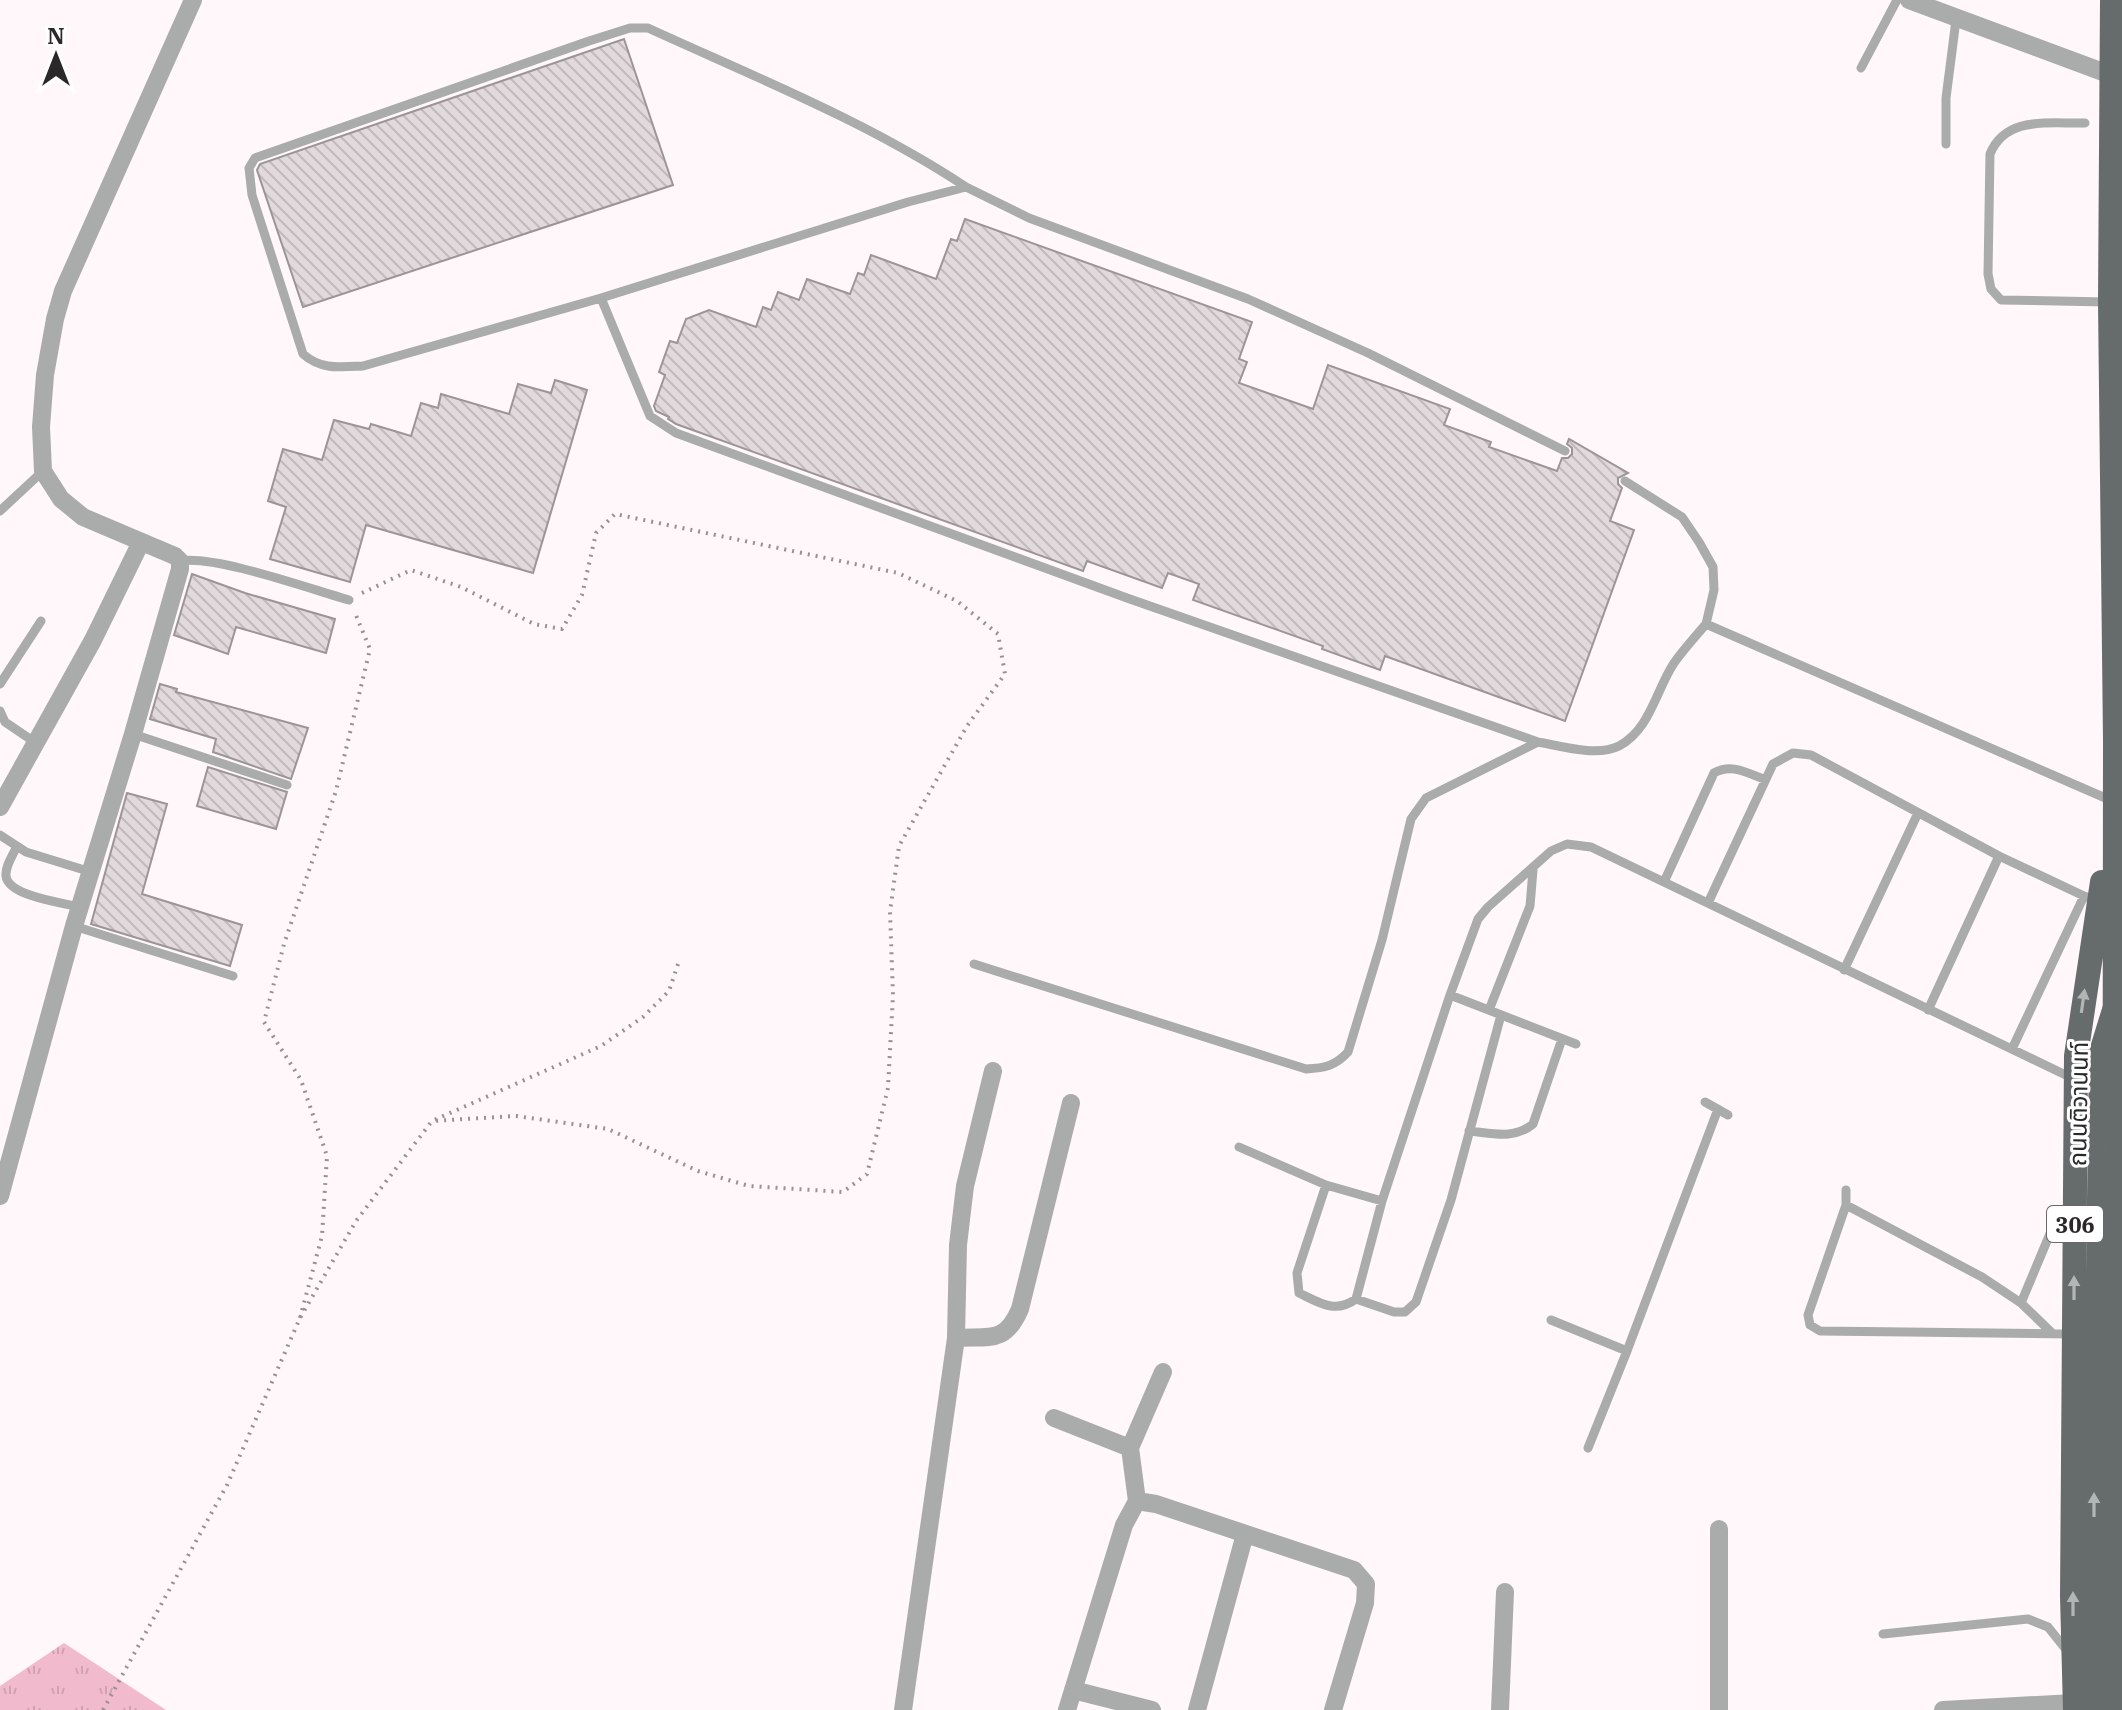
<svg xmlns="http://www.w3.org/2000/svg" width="2122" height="1710" font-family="'IBM Plex Serif','Noto Sans Thai',serif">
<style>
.grass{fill:url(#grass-tufts)}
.building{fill:url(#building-back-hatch);stroke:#9c9597;stroke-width:2}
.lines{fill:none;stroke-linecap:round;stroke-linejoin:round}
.path{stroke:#969192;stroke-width:4;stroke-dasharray:2 6;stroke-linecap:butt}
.lane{stroke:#a9acab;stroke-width:9}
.street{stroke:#a9acab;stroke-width:18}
.primary{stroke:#666c6b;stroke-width:24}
.primary-bridge{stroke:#666c6b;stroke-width:24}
.oneway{fill:#b2b6b5}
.labels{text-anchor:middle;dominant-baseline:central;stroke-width:6;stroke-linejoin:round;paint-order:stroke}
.shield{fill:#fff;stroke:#6b6869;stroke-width:2}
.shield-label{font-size:22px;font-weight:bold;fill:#2b2829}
.street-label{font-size:24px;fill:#2b2829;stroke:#fff}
</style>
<defs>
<pattern id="grass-tufts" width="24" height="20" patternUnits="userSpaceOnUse" patternTransform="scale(2)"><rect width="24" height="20" fill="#f2bbcd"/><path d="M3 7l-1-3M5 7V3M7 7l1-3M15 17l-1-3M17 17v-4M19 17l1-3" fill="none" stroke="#d0a1b0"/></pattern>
<pattern id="building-back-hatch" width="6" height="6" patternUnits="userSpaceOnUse" patternTransform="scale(2)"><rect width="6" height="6" fill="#e1d9db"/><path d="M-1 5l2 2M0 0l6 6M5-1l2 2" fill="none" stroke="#c1babc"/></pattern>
</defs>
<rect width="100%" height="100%" fill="#fff7f9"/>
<path class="grass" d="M64,1643L166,1710H0V1686Z"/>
<path class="building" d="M624,39L673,185L303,307L257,170L260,164Z
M965,219L1252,322L1239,359L1247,362L1239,383L1313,409L1328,365L1450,409L1444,425L1491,442L1489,447L1557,471L1562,458H1568L1572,454V448L1567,444L1569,439L1628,473L1618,478V484L1622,488L1610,521L1634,530L1565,721L1385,656L1380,670L1322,649L1323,646L1193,600L1199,584L1168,573L1162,588L1087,561L1083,571L676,424L668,419L669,417L656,411L654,406L665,375L659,372L670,341L677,343L686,319L709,310L756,327L763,307L771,310L778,292L799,300L807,279L850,294L858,273L864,275L871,255L936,279L951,239L957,241Z
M555,380L587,390L533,573L366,525L350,582L270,559L286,507L268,501L283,449L322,460L334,420L369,429L371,424L411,436L421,403L438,408L441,394L509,414L518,384L551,393Z
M192,574L245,593L335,619L326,653L236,627L228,654L174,635Z
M160,684L177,689L176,692L308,728L291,779L213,752L216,739L150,719Z
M208,767L287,792L276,829L197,806Z
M127,793L167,804L142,894L242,925L230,966L91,924Z"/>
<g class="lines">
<path class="path" d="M362,593L411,570L461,587L534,624L562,629L582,595L596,533L615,514L898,573L957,601L998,634L1005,674L967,726L899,846L890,912L893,995L888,1088L867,1174L843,1192L749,1186L698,1171L608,1129L516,1116L432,1121
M300,1318L322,1236L327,1156L301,1080L264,1022L284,944L336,791L370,649L355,613
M103,1710L227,1485L300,1318L356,1221L432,1121L601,1046L643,1017L669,991L678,964"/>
<path class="lane" d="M1861,68L1897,0
M2085,123C2050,124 2006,115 1990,154L1988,274L1991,289L2001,300L2107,302
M1946,144V98L1956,20
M966,187C868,122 755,77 648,28H630L589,41L255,158L249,168L252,195L303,354C321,370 340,367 363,366L601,298L908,202L966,187L1029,218L1248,299L1368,353L1565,451
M601,298L650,416L676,433L1127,598L1538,742C1561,746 1597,757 1619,746C1650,730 1656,690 1674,663C1683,650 1695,637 1706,624
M1625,481L1682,517L1699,542L1713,567L1714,590L1706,624L2110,800
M0,511L43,471
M180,561C216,555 310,589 349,600
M0,684L41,621
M0,711L5,722L36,743
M133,734L287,785
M0,835L26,852L91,872
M17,846C13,855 5,866 6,876C8,896 63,903 80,907
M1664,882L1714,773C1731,763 1747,773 1764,779
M1708,903L1773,764L1793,753L1811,755L1999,856L2084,896L2097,900
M74,926L233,976
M974,964L1306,1069C1325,1068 1335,1066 1348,1052L1382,940L1411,819L1426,798L1538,742
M1844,970L1918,813
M1450,995L1576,1044
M1489,1010L1530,906L1533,870
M1928,1010L1999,856
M2012,1049L2084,896
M1705,1102L1728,1115
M1469,1131C1492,1133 1514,1140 1533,1124L1562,1039
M1239,1147L1326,1185L1382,1201L1450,995L1478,919L1488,907L1551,851L1567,844L1591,847L2074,1079
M1326,1185L1297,1273L1299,1293C1320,1303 1335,1314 1356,1299L1382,1201
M1846,1190V1205L1808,1315L1810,1325L1820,1331L2072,1334
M1846,1205L1982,1277L2021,1303L2051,1332
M1356,1299L1394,1312H1405L1416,1302L1451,1200L1501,1015
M2021,1303L2057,1217
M1551,1320L1627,1351
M1588,1448L1627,1351L1718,1109
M1883,1634L2028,1619L2048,1627L2068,1652"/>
<path class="street" d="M1909,0L2111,75
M0,807L93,640L141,542
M0,1196L74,926L133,734L180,569V561L175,556L83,517L61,499L43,471L41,427L45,375L55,319L63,291L193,0
M956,1338C990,1336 1005,1344 1020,1309L1071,1103
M1054,1418L1130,1448L1137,1501L1124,1525L1067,1710
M1130,1448L1163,1372
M1137,1501L1156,1504L1354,1570L1366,1584L1365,1603L1333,1710
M1719,1529V1710
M1073,1690L1152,1710
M903,1710L956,1338L958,1245L965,1186L993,1071
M1197,1710L1245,1534
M1500,1710L1505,1592
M1943,1710L2074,1703"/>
<path class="primary" d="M2112,0L2110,302L2115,740L2114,1710
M2093,1639L2097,1710
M2075,1710L2072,1596L2076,1056L2102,882"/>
<path class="primary-bridge" d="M2093,1639L2101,1052L2114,1010L2122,998"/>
</g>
<defs><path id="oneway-solid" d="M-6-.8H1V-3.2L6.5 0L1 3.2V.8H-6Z" transform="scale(2)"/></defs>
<g class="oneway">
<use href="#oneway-solid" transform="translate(2083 1001) rotate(-82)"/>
<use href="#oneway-solid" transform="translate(2074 1288) rotate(-90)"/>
<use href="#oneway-solid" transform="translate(2094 1505) rotate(-90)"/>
<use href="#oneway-solid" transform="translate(2073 1604) rotate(-90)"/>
</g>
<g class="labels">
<rect class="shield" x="2047" y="1206" width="56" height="36" rx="6"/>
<g class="shield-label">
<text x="2075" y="1224">306</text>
</g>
<g class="street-label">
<text transform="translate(2078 1104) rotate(-89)">ถนนติวานนท์</text>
</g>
</g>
<g transform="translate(56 56)" stroke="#ffffff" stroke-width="6" paint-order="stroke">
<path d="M0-6L14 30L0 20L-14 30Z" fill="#2b2829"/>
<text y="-12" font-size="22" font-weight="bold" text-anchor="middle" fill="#2b2829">N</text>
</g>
</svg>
